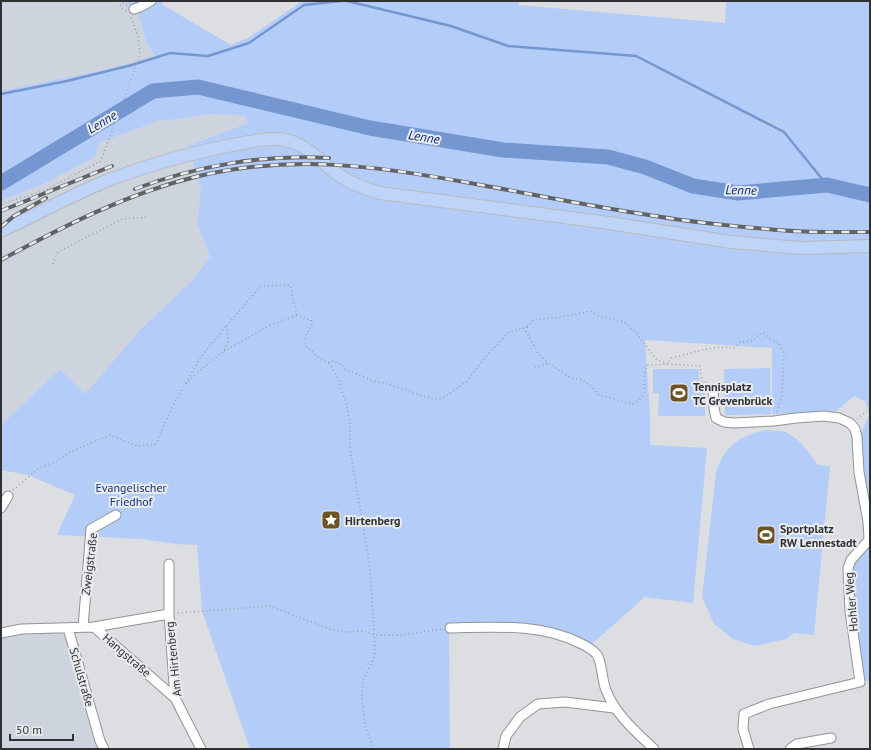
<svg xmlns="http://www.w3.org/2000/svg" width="871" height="750" font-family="'PT Sans',sans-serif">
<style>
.built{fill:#ced4de}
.green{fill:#b3cdf8}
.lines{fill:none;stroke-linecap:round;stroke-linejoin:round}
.stream{stroke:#7597d1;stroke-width:2.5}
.river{stroke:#7597d1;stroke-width:15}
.minor-casing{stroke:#919396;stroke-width:11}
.major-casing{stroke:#b9b9b9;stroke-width:14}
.path{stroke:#9e9fa1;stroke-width:1.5;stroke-dasharray:1 3;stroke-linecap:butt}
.minor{stroke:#fff;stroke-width:9}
.major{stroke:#bfd4f9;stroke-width:12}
.rail-casing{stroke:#626365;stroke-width:4}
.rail{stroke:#e9ebef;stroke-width:2.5;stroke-dasharray:8;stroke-linecap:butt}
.labels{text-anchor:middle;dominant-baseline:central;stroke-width:4;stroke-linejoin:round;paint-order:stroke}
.poi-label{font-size:12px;font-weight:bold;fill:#303132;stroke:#e9ebef;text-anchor:start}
.park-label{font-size:12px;fill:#0f3579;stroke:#e9ebef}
.street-label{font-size:12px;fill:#303132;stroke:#e9ebef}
.water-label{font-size:13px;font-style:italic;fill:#03286c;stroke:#e9ebef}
</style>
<rect width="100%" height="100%" fill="#dcdee1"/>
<path class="built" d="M1,1H120L131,6L140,18L146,42L155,56L108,69L1,91Z
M210,114L245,116L248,123L188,146L201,189L197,224L210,257L193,280L140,330L85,394L60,370L1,425V201L43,184L98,143L160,120L163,121Z
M46,629L64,634L93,733L101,749H1V637Z"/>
<path class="green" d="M120,1H163V5L231,45L248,38L301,2L314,1H519V5L725,23L726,1H870V525L861,471V434L869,415L866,402L854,396L835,412L772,414V348L645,340L650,413V445L707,448L693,603L645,597L585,650L566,640L505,630H449L450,749H250L202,611L197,545L175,544L143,539L57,535L75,495L28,475L1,470V425L60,369L85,394L140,330L193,280L210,257L197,224L201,189L188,146L248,123L245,116L210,114L163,121L160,120L99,143L95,157L43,184L1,201V91L108,69L155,56L146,42L140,18L131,6Z
M770,368L771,414L725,415L724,369Z
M653,369H699V392L705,393V416H658L659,393H653Z
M766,430C771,431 778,430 782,431C798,436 809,452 818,465L830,466L814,635L794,633L786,639L755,646L733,639L714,624L702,597L716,473C724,446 739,436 766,430Z
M870,545V682L867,681L863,677L853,601C854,596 856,591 855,586C854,580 850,576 851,570C853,561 864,552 870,545Z"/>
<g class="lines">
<path class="stream" d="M347,1L451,26L508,46L636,56L784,132L827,185
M1,94L67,81L132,65L170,53L208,56L249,43L304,5L341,1"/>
<path class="river" d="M1,183L153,91L198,87L370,128L503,150L608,157L645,167L693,186L738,193L827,185L870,195"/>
<defs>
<path id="minor" d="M134,9L140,7L151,1
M713,389L714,408L716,418L724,422L734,423L774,421L796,418L824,416L839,418L850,423L855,429L857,437L859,472L868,522L869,538L868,541L851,560L848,568L850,611L860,682L769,704L744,714L743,729L749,749
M1,508L8,496
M169,564V614L175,698L201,749
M83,627L91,529L116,515
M94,627L169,614
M68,628L100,741L104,749
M450,628C495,627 541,623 582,644C587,647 594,650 597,655C602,661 602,682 606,690C615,714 635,731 654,749
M1,633L22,629L94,627L175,698
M503,749L506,736L520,717L538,704L565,702L614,708
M790,749L797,744L831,738"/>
<path id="major" d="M1,231C34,216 66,198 99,184C142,166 187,154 232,145C249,142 273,136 289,141C308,146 321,162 336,173C349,183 364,188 380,193L609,223L731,242L801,248L870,246"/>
</defs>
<use href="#minor" class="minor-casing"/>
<use href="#major" class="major-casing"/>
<path class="path" d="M126,11L120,6L122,3L127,6
M1,204L43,191L101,161L140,55L138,37L131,17
M53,264L55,258L58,252L122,219L147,217
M527,327L526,331L538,353L548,363L571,378L583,380L592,387L599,395L633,404C654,392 638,382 648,365L668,364L700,366L702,382H709
M224,351L269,326L297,315
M329,363L336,374L347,406L350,423V449L370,567L375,645L374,658L363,681L362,697L365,726L374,749
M535,368L548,363
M186,383L200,358L226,326
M857,419L870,409
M13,490L37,470L46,465L56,462L68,453L110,435L137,446L156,444L174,403L185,385L198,372L224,351L228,341L227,325L261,286L290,285L297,315L311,320L312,325L306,335L305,345L318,357L329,363L333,361L342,365L345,369L373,381L388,384L432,399L443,398L466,382L487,355L508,333L527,327L533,320L561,317L590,311L599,316L624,322L638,335L656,359L668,364L671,358C693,353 712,345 735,348L740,342L753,341L759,334L764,333L770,339L779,343L784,355L782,396L777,412
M178,613L270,606L329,629L345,632L363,631L373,635H401L442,629"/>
<use href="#minor" class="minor"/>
<use href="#major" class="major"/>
<defs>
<path id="rail" d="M135,189C196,166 264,154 329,158
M1,211L112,166
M1,227L14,216L46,198
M1,260C64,226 128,193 199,176C293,154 377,166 470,183C532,194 593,207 655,216C692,222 730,226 767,229C801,233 836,232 870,232"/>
</defs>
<use href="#rail" class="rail-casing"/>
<use href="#rail" class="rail"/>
</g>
<defs>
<symbol id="stadium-square" viewBox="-11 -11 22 22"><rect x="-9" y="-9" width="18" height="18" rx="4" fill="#6c5424" stroke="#e9ebef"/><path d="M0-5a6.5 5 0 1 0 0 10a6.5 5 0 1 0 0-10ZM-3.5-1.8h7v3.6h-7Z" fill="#fff"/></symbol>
<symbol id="sight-square" viewBox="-11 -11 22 22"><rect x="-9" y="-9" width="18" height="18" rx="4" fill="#6c5424" stroke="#e9ebef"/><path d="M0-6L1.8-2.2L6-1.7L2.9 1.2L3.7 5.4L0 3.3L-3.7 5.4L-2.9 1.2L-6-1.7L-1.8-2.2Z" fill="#fff"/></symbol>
</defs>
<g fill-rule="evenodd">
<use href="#stadium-square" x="668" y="382" width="22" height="22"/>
<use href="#sight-square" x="320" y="509" width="22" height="22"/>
<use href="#stadium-square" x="755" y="524" width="22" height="22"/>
</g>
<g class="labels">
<g class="poi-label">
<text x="693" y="386">Tennisplatz<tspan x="693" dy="14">TC Grevenbrück</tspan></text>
<text x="345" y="520">Hirtenberg</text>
<text x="780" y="528">Sportplatz<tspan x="780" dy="14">RW Lennestadt</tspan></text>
</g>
<g class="park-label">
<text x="131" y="487">Evangelischer<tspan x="131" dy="14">Friedhof</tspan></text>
</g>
<g class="street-label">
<text transform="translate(89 564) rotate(-83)">Zweigstraße</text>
<text transform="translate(851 602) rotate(-95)">Hohler Weg</text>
<text transform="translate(127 655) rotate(41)">Hangstraße</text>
<text transform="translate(173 659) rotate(-96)">Am Hirtenberg</text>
<text transform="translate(82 677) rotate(74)">Schulstraße</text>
</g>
<g class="water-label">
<text transform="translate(102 122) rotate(-31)">Lenne</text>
<text transform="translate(424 137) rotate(9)">Lenne</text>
<text transform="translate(741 190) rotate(1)">Lenne</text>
</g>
</g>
<rect width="871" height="750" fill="none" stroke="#303132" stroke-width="4"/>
<path d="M10 734v6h63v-6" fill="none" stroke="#303132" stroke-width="2"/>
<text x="16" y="734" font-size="12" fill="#303132" stroke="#e9ebef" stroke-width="3" paint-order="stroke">50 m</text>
</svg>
